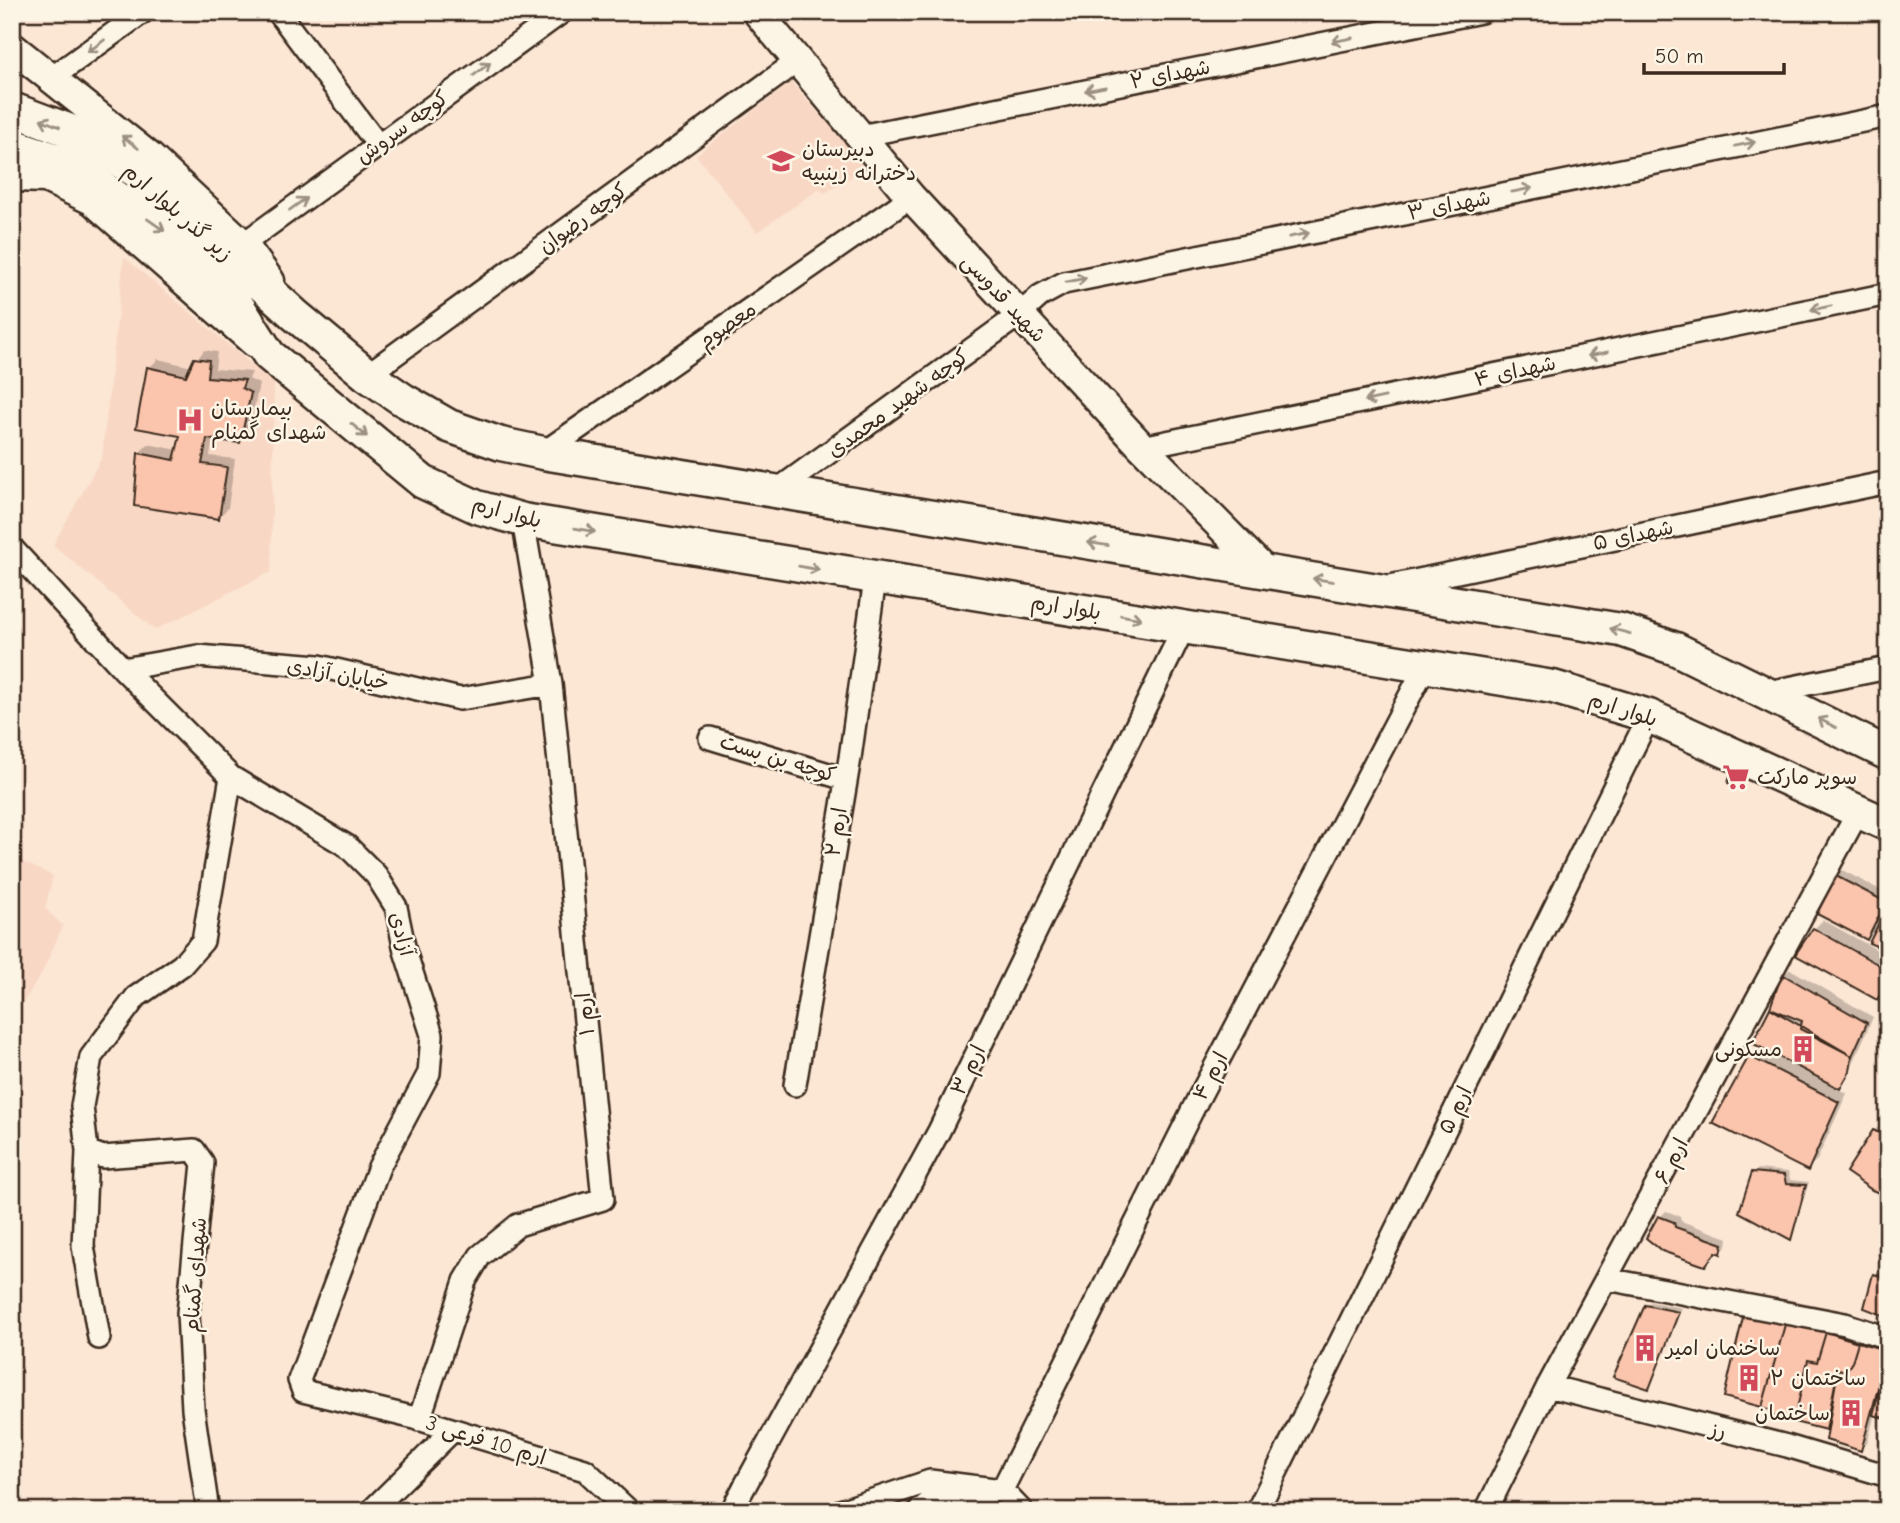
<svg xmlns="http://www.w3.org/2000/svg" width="1900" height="1523" font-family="'Comic Neue','Playpen Sans Arabic',sans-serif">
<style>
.built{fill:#f8d8c5}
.shadow{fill:#0003}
.building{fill:#fbc4ad;stroke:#3b2a1e;stroke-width:2}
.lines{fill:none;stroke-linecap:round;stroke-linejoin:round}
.minor-casing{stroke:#3b2a1e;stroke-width:26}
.tertiary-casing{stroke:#3b2a1e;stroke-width:33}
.secondary-casing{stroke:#3b2a1e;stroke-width:37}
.minor{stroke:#fcf5e5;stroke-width:21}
.tertiary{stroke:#fcf5e5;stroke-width:28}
.secondary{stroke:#fcf5e5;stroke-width:32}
.oneway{stroke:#9c9082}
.labels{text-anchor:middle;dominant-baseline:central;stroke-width:5;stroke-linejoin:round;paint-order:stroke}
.street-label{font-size:21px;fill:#3b2a1e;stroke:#fcf5e5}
.poi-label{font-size:21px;fill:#3b2a1e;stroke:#fcf5e5;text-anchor:start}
</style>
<rect width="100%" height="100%" fill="#fce6d4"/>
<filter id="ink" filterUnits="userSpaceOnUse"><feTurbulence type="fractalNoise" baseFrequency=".0143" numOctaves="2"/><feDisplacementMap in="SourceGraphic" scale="14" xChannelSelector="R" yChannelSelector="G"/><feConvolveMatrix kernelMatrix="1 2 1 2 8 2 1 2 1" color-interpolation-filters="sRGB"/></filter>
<g filter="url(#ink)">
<path class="built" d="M791,82L867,167L825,193L819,189L757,232L696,155Z
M124,257L274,383L271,572L155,630L53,545L102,457Z
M12,857L53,876L45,908L63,926L41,975L12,1019Z"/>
<path class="shadow" d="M204,350L217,352L215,369L252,372L249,379L259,384L249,432L240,441L213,438L210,456L235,459L228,508L219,517L139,453L148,444L178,450L183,435L149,368L158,359L192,367Z
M1842,870L1888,894V949L1879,925L1867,938L1836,876Z
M1823,920L1888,956V985L1877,998L1814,929Z
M1790,969L1873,1017L1846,1080L1837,1089L1847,1093L1817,1160L1808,1168L1750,1057L1759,1048L1773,1056L1775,1053L1755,1042L1784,975Z
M1883,1122L1888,1124V1188L1874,1131Z
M1758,1169L1788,1172L1790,1180L1809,1182L1791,1238L1754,1173Z
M1666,1211L1680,1216L1681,1221L1728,1238L1727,1245L1721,1252L1663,1249L1660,1217Z
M1881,1269L1887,1271L1888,1315L1874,1275Z
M1651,1302L1682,1308L1649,1387L1646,1306Z
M1750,1310L1888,1345V1417L1875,1414L1867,1443L1860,1449L1830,1424L1826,1429Z"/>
<path class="building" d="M194,358L209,360L207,377L245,380L242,388L251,393L240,443L207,439L202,464L227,467L219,519L134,506L138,453L174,460L180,436L136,428L147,367L186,376Z
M1734,764L1745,771L1739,787L1728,783Z
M1834,875L1886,902L1867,940L1817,914Z
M1888,905V951L1869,943Z
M1813,928L1888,970V981L1877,1000L1795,955Z
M1782,974L1867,1023L1852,1056L1800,1029L1802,1021L1770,1008Z
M1770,1008L1852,1056L1850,1071L1840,1089L1752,1043Z
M1749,1056L1839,1102L1808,1171L1712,1123Z
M1873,1130L1888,1137V1188L1884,1195L1872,1190L1846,1172Z
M1752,1172L1784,1175L1786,1184L1806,1185L1791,1240L1739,1212Z
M1658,1216L1674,1222L1675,1227L1723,1244L1721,1254L1716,1252L1705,1266L1662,1251L1646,1238Z
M1886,1268L1888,1269V1317L1864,1308L1873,1274L1884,1277Z
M1645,1305L1679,1312L1649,1389L1613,1377Z
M1744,1313L1786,1321L1762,1407L1724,1397Z
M1786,1321L1826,1332L1817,1362L1808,1360L1794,1422L1770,1415L1771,1410L1762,1407Z
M1826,1332L1858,1342L1852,1362L1846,1371L1838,1369L1826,1430L1794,1422L1808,1360L1817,1362Z
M1858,1342L1888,1351L1861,1451L1826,1440L1838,1369L1846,1371L1852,1362Z
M1888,1357V1419L1873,1415Z"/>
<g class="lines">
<defs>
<path id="minor" d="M278,12L378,145
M50,79L143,12
M860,136L1481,12
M243,244L562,12
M367,375L799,60
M1142,447L1888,294
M543,453L911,197
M776,491L1019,315L1040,296L1064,283L1888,116
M12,548L123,669L231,777L347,846L376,875L396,907L405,951L432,1035L429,1073L379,1167L299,1380L303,1391L415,1418L585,1470L629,1511
M1390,586L1888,482
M123,669L198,656L319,666L460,699L551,684
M1768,692L1888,668
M710,738L845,779
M795,1085L850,758L875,579
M87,1151L103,1157L194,1150L203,1163L188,1313L193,1409L208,1511
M1607,1279L1845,1324L1888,1338
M99,1338L83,1246L87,1151L82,1106L91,1057L136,997L182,965L203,941L231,777
M1548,1386L1787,1446L1888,1476
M419,1420L465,1281L480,1256L518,1225L603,1199L551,684L523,520
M735,1504L939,1131L1184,627
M1260,1505L1649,716
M371,1511L453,1430
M840,1511L930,1481L1002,1490L1022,1511
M919,1511L932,1500L1002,1490L1196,1103L1426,665
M1486,1511L1548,1386L1858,812"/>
<path id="tertiary" d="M757,12L911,197L1142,447L1265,571
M12,47L151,158L243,244L270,281
M12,177L46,178L92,200L255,343"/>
<path id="secondary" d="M12,109L73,132L138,172L295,315L367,375L402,399L449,426L501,444L543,453L1621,630L1676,649L1888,754
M12,145L68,164L166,232L229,292L269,355L423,482L477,507L523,520L1553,687L1649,716L1888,825"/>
</defs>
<use href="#minor" class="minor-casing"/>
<use href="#tertiary" class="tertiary-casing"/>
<use href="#secondary" class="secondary-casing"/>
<use href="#minor" class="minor"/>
<use href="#tertiary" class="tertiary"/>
<use href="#secondary" class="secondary"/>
</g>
<defs><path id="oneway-shaft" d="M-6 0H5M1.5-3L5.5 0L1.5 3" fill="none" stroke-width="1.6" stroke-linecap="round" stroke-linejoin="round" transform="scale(1.75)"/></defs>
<g class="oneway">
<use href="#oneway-shaft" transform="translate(1342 40) rotate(169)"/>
<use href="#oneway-shaft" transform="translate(96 46) rotate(144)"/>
<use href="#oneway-shaft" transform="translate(482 69) rotate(-37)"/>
<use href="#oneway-shaft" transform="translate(1095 89) rotate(169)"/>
<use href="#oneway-shaft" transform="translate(50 123) rotate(-158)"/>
<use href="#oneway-shaft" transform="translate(130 142) rotate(-142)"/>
<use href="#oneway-shaft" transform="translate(1745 144) rotate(-11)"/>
<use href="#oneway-shaft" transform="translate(1522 190) rotate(-11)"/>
<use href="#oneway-shaft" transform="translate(298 204) rotate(-36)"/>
<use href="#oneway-shaft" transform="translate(156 225) rotate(35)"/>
<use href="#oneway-shaft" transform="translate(1299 235) rotate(-11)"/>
<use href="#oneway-shaft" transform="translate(1076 280) rotate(-11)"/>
<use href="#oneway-shaft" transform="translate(1821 308) rotate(168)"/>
<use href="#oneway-shaft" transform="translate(1598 354) rotate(168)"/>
<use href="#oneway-shaft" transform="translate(1375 399) rotate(168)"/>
<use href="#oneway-shaft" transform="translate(359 430) rotate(39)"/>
<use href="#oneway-shaft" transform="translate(585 530) rotate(10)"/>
<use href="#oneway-shaft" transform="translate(1098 544) rotate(-171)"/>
<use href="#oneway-shaft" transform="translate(809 568) rotate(10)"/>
<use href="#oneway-shaft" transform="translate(1323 580) rotate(-171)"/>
<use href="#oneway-shaft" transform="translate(1131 617) rotate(10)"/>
<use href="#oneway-shaft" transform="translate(1620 631) rotate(-165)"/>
<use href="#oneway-shaft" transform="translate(1827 723) rotate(-153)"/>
</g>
</g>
<defs>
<symbol id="school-bare" viewBox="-9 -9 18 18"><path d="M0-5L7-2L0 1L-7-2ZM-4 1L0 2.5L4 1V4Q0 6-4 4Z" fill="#d1495b" stroke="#fcf5e5" stroke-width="2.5" paint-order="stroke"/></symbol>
<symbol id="hospital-bare" viewBox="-9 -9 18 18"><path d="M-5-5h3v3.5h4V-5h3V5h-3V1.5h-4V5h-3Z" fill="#d1495b" stroke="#fcf5e5" stroke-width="2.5" paint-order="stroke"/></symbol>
<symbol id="supermarket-bare" viewBox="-9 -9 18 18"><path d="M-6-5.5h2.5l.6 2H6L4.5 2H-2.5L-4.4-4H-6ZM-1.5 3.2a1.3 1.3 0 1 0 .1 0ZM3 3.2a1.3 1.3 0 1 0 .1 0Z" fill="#d1495b" stroke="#fcf5e5" stroke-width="2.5" paint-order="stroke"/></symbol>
<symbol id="building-bare" viewBox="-9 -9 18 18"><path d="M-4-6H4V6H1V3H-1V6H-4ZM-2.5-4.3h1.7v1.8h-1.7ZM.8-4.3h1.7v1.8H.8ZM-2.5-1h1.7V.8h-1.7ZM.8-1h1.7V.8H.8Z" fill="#d1495b" stroke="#fcf5e5" stroke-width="2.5" paint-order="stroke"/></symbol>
</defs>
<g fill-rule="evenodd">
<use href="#school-bare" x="762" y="142" width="38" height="38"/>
<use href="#hospital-bare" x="171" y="401" width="38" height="38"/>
<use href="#supermarket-bare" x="1717" y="758" width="38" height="38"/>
<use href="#building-bare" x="1784" y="1030" width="38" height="38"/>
<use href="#building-bare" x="1626" y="1329" width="38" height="38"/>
<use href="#building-bare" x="1730" y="1359" width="38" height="38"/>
<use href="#building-bare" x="1832" y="1394" width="38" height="38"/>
</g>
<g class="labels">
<g class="street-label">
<text transform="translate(1170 74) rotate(-11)">شهدای ۲</text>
<text transform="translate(402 127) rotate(-36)">کوچه سروش</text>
<text transform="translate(1449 205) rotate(-11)">شهدای ۳</text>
<text transform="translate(178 212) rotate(41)">زیر گذر بلوار ارم</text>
<text transform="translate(583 218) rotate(-36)">کوچه رضوان</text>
<text transform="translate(1004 298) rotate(47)">شهید قدوسی</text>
<text transform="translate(727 325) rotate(-35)">معصوم</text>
<text transform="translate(1515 371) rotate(-12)">شهدای ۴</text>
<text transform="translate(898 403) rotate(-36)">کوچه شهید محمدی</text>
<text transform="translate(507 512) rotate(15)">بلوار ارم</text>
<text transform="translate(1633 535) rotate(-12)">شهدای ۵</text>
<text transform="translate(1066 607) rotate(9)">بلوار ارم</text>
<text transform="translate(338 674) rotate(10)">خیابان آزادی</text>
<text transform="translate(1623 709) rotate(18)">بلوار ارم</text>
<text transform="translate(778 758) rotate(17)">کوچه بن بست</text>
<text transform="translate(836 832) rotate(-81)">ارم ۲</text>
<text transform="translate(402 934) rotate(75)">آزادی</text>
<text transform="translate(585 1014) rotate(-96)">ارم ۱</text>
<text transform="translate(968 1070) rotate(-64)">ارم ۳</text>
<text transform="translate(1210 1076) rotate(-62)">ارم ۴</text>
<text transform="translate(1455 1110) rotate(-64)">ارم ۵</text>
<text transform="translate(1671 1161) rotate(-62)">ارم ۶</text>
<text transform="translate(195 1275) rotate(-86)">شهدای گمنام</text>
<text transform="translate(1718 1430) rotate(13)">رز</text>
<text transform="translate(486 1440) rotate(17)">ارم 10 فرعی 3</text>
</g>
<g class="poi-label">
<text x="802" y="149">دبیرستان<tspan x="802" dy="24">دخترانه زینبیه</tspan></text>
<text x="211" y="408">بیمارستان<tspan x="211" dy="24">شهدای گمنام</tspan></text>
<text x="1757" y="777">سوپر مارکت</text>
<text x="1782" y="1049" text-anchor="end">مسکونی</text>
<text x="1666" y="1348">ساخنمان امیر</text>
<text x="1770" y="1378">ساختمان ۲</text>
<text x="1830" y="1413" text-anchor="end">ساختمان</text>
</g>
</g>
<rect width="1900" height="1523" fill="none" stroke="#fcf5e5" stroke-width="42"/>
<rect x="21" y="21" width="1858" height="1481" fill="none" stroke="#3b2a1e" stroke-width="2.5" filter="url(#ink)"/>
<path d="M1644 63v10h140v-10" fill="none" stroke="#3b2a1e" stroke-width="3.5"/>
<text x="1655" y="63" font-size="21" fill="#3b2a1e" stroke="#fcf5e5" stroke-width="5" paint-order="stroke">50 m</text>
</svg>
